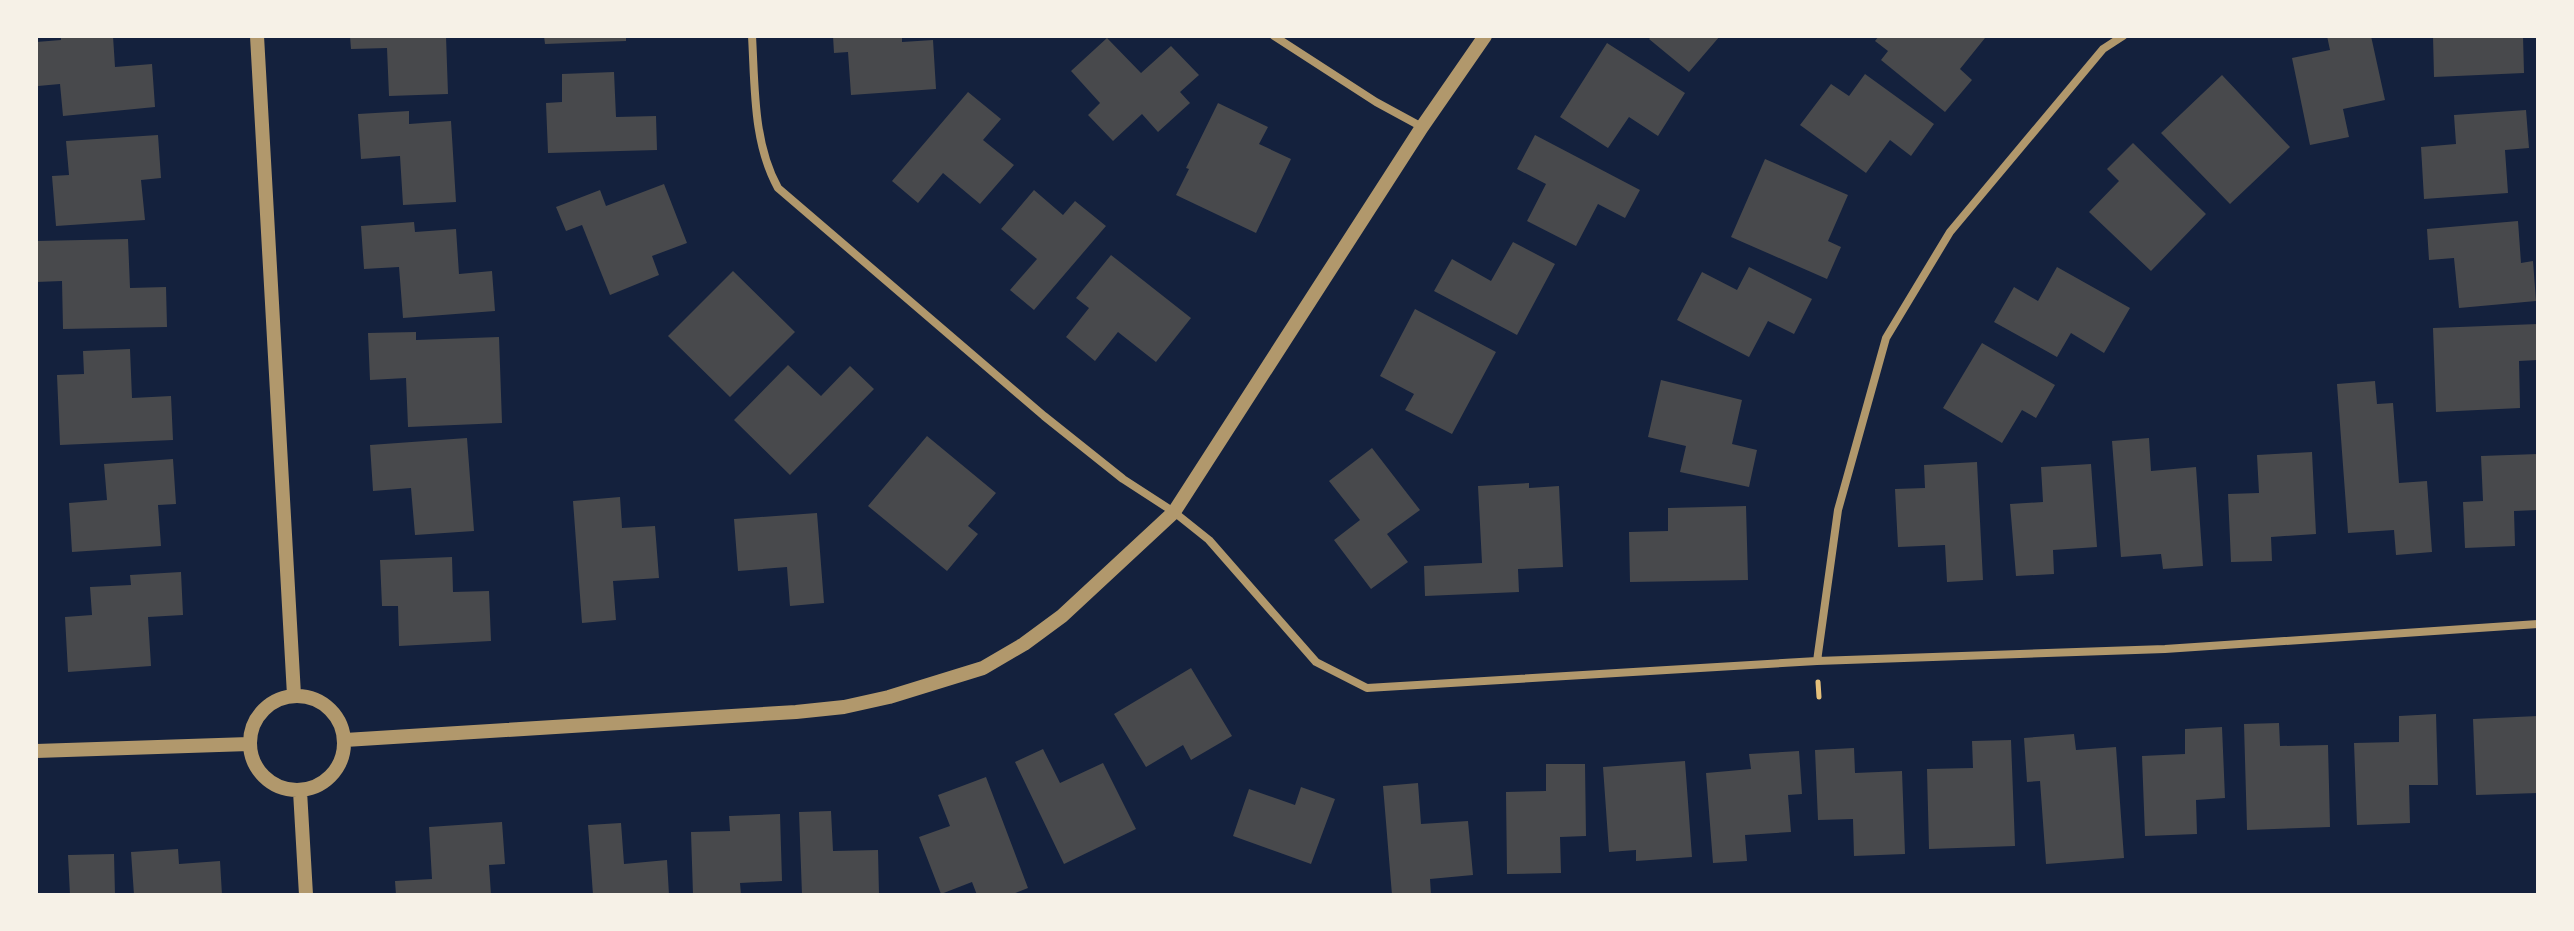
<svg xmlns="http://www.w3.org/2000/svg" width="2574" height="931" font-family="'Crimson Pro',serif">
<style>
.building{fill:#48494c}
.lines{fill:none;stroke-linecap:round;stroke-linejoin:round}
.path{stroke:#e5c07b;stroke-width:5}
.minor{stroke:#b1986c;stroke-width:8}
.tertiary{stroke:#b1986c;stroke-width:14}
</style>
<rect width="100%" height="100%" fill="#14213d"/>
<path class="building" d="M61,36H113L115,67L152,64L155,107L63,116L60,84L38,86L36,63V42L61,40Z
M350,36H446L448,94L389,96L387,48L351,49Z
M544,36H626V41L545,44Z
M833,36H902V42L933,40L936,89L851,95L848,52L834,53Z
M1652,36H1720L1689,72L1649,39Z
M1879,36H1983L1985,38L1960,69L1972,80L1945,112L1881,60L1888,51L1875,41Z
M2327,36H2371L2385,100L2343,109L2349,137L2310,145L2292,58L2330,50Z
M2433,36H2523L2524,73L2434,77Z
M1107,38L1141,73L1171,46L1199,75L1180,92L1190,103L1158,132L1142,114L1113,141L1088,115L1100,103L1071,71Z
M1607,43L1685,93L1658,136L1629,117L1608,148L1560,117Z
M614,72L616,117L656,116L657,150L548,153L546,103L562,102V74Z
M1865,74L1934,124L1911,156L1890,140L1866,173L1800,125L1831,84L1849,96Z
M2222,75L2290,147L2230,204L2161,133Z
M968,92L1001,119L983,140L1014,165L980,204L943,173L918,203L892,181Z
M1218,103L1268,127L1259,144L1291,159L1256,233L1176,195L1189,169L1186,168Z
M2526,110L2529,148L2505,150L2508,193L2424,199L2421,147L2456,144L2454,115Z
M409,111V124L451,121L456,202L403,205L400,156L361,159L358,114Z
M158,135L161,178L141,180L145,220L56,226L52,176L69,175L66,141Z
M1535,135L1640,190L1625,218L1598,204L1576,246L1527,221L1546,184L1517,169Z
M2133,143L2206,214L2151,271L2089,212L2119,181L2107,169Z
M1765,159L1848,195L1828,241L1841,247L1827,279L1731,237Z
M664,184L687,243L652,256L659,275L610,295L582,225L566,231L556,207L600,190L606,206Z
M1034,190L1063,215L1075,201L1106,226L1034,310L1010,290L1037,259L1001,229Z
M2518,221L2521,263L2533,261L2536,301L2459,308L2454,258L2429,260L2427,229Z
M414,222L415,232L456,229L459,274L492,271L495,311L403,318L399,267L364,269L361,226Z
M128,239L130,288L166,287L167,327L63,329L62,281L36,282V241Z
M1513,242L1555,264L1517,335L1434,291L1452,259L1491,281Z
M1111,255L1191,318L1156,362L1118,332L1095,361L1066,337L1089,308L1076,298Z
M1749,267L1812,299L1794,334L1768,321L1749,357L1677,320L1702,272L1737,290Z
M2057,267L2130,308L2104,353L2071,333L2057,357L1994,322L2014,287L2038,301Z
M733,271L795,332L730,397L668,336Z
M1415,309L1496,352L1452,434L1405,410L1414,394L1380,376Z
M2538,324V360L2519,361L2520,408L2436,412L2433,328Z
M416,332V340L499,337L502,423L408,427L406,378L370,380L368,333Z
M1982,343L2055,385L2036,418L2022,410L2002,443L1943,408Z
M130,349L132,398L171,396L173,440L60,445L57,375L84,374L83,351Z
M788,365L821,396L850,366L874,389L790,475L734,420Z
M1661,380L1742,400L1732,444L1757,450L1749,487L1680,472L1686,446L1648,437Z
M2375,381L2377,404L2393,403L2399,483L2427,481L2432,552L2396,555L2394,530L2348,533L2337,384Z
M927,436L996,493L968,526L978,534L947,571L868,506Z
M467,438L474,531L415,535L411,488L373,491L370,445Z
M2149,438L2151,471L2196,467L2203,566L2163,569L2161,554L2121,557L2112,441Z
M1372,448L1420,510L1387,534L1408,562L1371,589L1334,540L1360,520L1329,481Z
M2312,452L2316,534L2271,537L2272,561L2231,562L2228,494L2259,493L2257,455Z
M2538,454V510L2514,511L2515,546L2465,548L2463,502L2483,501L2481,456Z
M173,459L176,504L158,505L161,546L72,552L69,503L107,500L104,464Z
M1977,462L1983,580L1947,582L1945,545L1898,547L1895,489L1925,488L1924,465Z
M2091,464L2097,547L2053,550L2054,574L2016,576L2010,504L2043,502L2041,467Z
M1529,483V488L1559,486L1563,567L1518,569L1519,592L1425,596L1424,566L1482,563L1478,486Z
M620,497L622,528L655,526L659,578L613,581L616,620L582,623L573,501Z
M1746,506L1748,580L1630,582L1629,532L1668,531V508Z
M817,513L824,603L790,606L787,567L738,571L734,519Z
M452,557L453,592L489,591L491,641L399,646L398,606H382L380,560Z
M181,572L183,615L148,617L151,666L68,672L65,617L92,615L90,587L131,585L130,575Z
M1191,668L1232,736L1191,760L1183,745L1146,767L1114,714Z
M2436,714L2438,785H2409L2410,823L2357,825L2354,743L2399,742V716Z
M2538,716V793L2476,795L2473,719Z
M2279,723L2280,746L2328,745L2330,827L2247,830L2244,724Z
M2222,727L2225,798L2196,800L2197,834L2145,836L2142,756L2185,754V729Z
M2074,734L2076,750L2116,747L2124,858L2046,864L2040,781L2027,782L2024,738Z
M2011,740L2015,846L1929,849L1927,769L1973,768L1972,741Z
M1854,748L1855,773L1902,771L1905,854L1854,856L1853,819L1818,820L1815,750Z
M1043,749L1060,783L1103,763L1136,829L1064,864L1015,762Z
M1799,751L1802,794L1788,795L1791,832L1745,835L1747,861L1713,863L1706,773L1751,769L1749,754Z
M1685,761L1692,857L1636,861V850L1609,852L1603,767Z
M1546,764H1585L1586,836L1560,837L1561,873L1507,874L1506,792L1546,791Z
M986,777L1028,888L1010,895H977L972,882L941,894L919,837L950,826L938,795Z
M1418,783L1421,824L1468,821L1473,875L1430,879L1431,895H1392L1383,786Z
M1301,787L1335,799L1311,864L1233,836L1249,789L1295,805Z
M831,811L833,851L878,850L879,895H802L799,812Z
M780,814L782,881L740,883L741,895H693L691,832L730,831L729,816Z
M502,822L505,864L489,865L491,895H396L395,881L432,879L429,827Z
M621,823L624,864L667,860L669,895H593L588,825Z
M178,849L179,864L220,861L222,895H134L131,852Z
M114,854L115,895H70L68,855Z"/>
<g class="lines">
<path class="path" d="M1818,682L1819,697"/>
<path class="minor" d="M752,36C755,87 753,143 778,188L1044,416L1123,479L1174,512L1209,540L1316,662L1367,688L1817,661L2165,649L2538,624
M1274,36L1376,102L1422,127
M1817,661L1838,510L1886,338L1950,232L2103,49L2123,36"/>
<path class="tertiary" d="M257,36L294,695
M250 743a47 47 0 1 1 94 0a47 47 0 1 1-94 0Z
M345,740L796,712L844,707L889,697L983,668L1024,644L1062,616L1174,512L1422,127L1485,36
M36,751L249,744
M300,791L306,895"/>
</g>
<rect width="2574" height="931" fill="none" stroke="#f6f1e7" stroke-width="76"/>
</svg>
